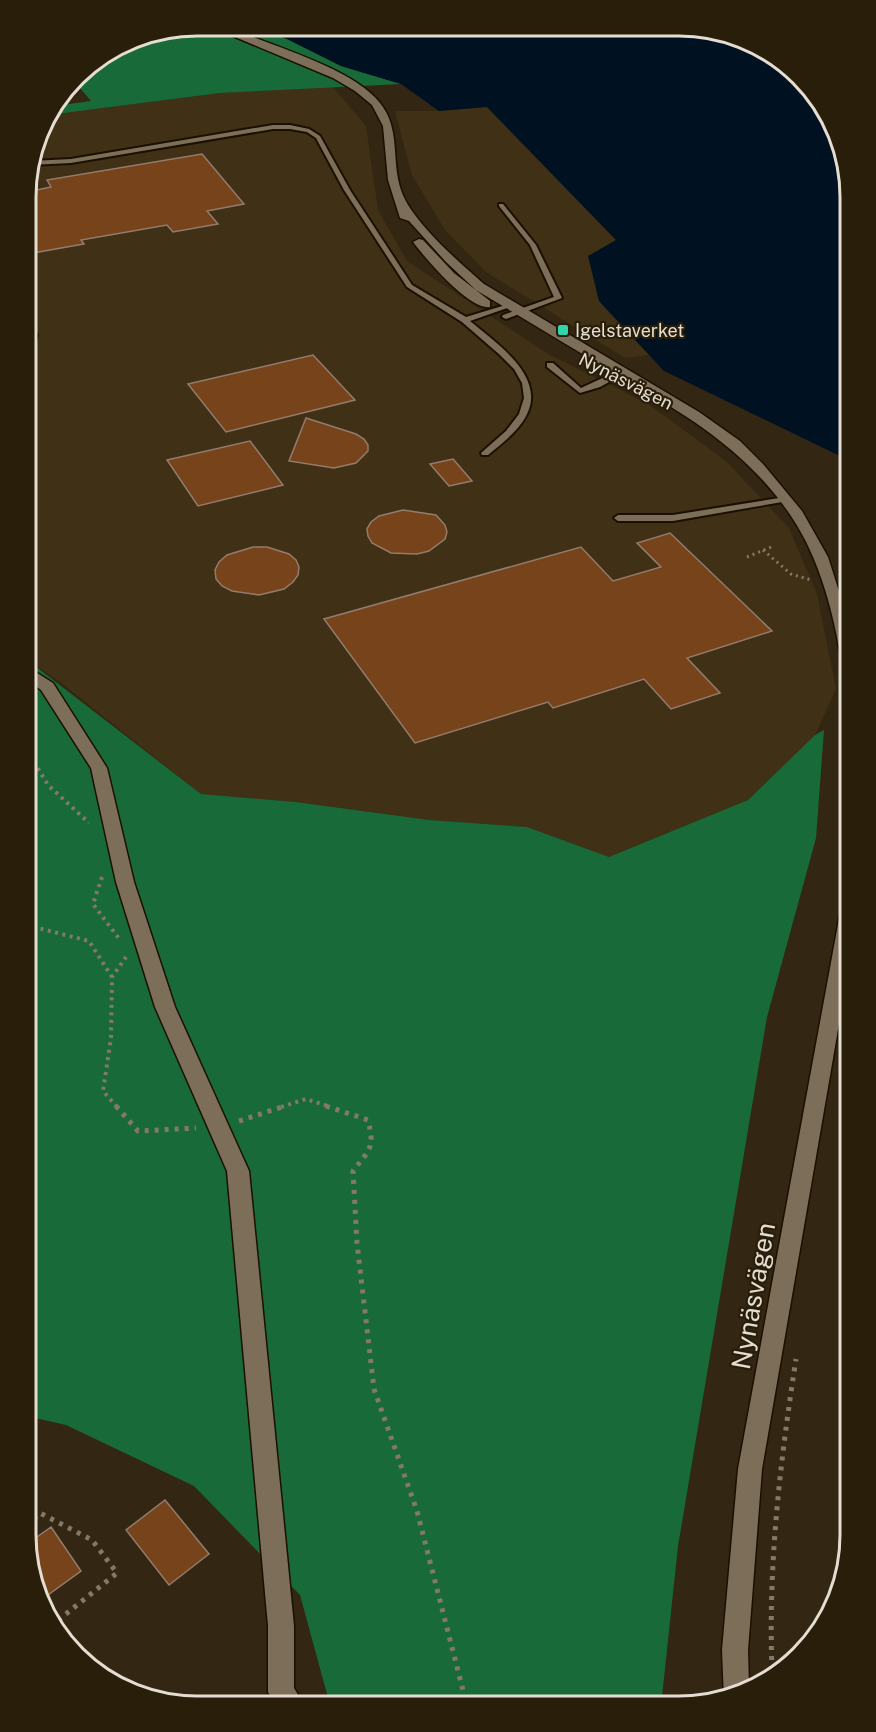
<svg xmlns="http://www.w3.org/2000/svg" width="876" height="1732" font-family="'Public Sans',sans-serif">
<style>
.built{fill:#403016}
.forest{fill:#186b39}
.water{fill:#001121}
.building{fill:#76431b;stroke:#937c6d;stroke-width:1.5}
.lines{fill:none;stroke-linecap:round;stroke-linejoin:round}
.lane-casing{stroke:#1b1000;stroke-width:4}
.street-casing{stroke:#1b1000;stroke-width:3}
.secondary-casing{stroke:#1b1000;stroke-width:3}
.path-far2{stroke:#837968;stroke-width:3;stroke-dasharray:2 4;stroke-linecap:butt}
.path-far1{stroke:#837968;stroke-width:4;stroke-dasharray:3 4.5;stroke-linecap:butt}
.path{stroke:#837968;stroke-width:5;stroke-dasharray:4 6;stroke-linecap:butt}
.lane{fill:#7c6e58;fill-rule:evenodd}
.street{fill:#7c6e58;fill-rule:evenodd}
.secondary{fill:#7c6e58;fill-rule:evenodd}
.poi-dot{fill:#32d4a9;stroke:#291e0a;stroke-width:2}
.labels{text-anchor:middle;dominant-baseline:central;stroke-width:4.5;stroke-linejoin:round;paint-order:stroke}
.far-poi-label{font-size:18px;fill:#e5ddd1;stroke:#291e0a;text-anchor:start}
.far-street-label{font-size:18px;fill:#e5ddd1;stroke:#291e0a}
.near-street-label{font-size:26px;fill:#e5ddd1;stroke:#291e0a}
.rim{fill:none;stroke:#e5ddd1;stroke-width:3}
</style>
<rect width="100%" height="100%" fill="#332713"/>
<path class="built" d="M332,86L366,126L378,210L407,261L548,354L648,404L726,461L789,528L817,594L836,689L815,735L748,800L609,857L527,827L429,820L296,802L201,794L60,682L26,659L27,175L43,121L48,115L220,93Z
M487,107L616,240L599,301L649,355L625,358L486,272L445,230L412,175L395,111H439Z"/>
<path class="forest" d="M197,26H252L287,39L341,66L401,84L220,93L48,115L55,106L91,101L79,87L68,88L84,68L132,38Z
M26,659L201,794L296,802L429,820L527,827L609,857L748,800L815,735L824,730L816,838L767,1017L678,1546L661,1706L330,1705L300,1595L194,1486L66,1425L26,1416Z"/>
<path class="water" d="M253,26L712,29L792,68L842,142L850,197V464L842,457L664,371L599,301L588,256L616,240L487,107L439,111L401,84L341,66L287,39Z"/>
<path class="building" d="M202,154L244,204L207,211L218,224L173,232L167,225L81,240L84,244L27,254V192L51,187L47,180Z
M313,355L355,400L226,432L188,384Z
M306,418L356,434L364,439L368,445V451L356,463L334,468L289,461Z
M250,441L283,485L198,506L167,460Z
M453,459L472,481L449,486L430,464Z
M403,510L436,515L445,525L447,532L445,539L429,551L417,554L391,553L372,543L368,536L367,529L371,522L379,516Z
M670,533L772,631L687,658L720,693L671,709L644,679L553,708L548,702L415,743L324,619L581,547L613,581L661,567L637,543Z
M253,547H267L289,554L296,560L299,567L298,575L293,582L284,589L259,595L232,591L222,586L216,579L215,570L219,562L227,555Z
M165,1500L209,1554L169,1585L126,1530Z
M51,1527L81,1571L41,1600L34,1590L27,1544Z"/>
<g class="lines">
<defs>
<path id="lane" d="M273,125H290L309,129L320,136L350,190L412,285L466,317L509,304L513,306L470,321C495,342 546,376 527,414C519,431 502,443 488,455H482L481,453L506,431L519,414L524,398L522,383L514,369L500,355L462,322L407,287L344,190L316,138L307,132L290,129H273L71,163L30,165L31,161L71,159Z
M499,204H503L536,245L562,298L506,319L502,317L503,315L554,297L530,245L499,206Z
M27,325H30L37,335L35,344L27,349L29,335L27,332Z
M547,363H553L581,388L622,369L629,371L600,387L580,393L547,367Z
M785,497L789,499L788,501L673,521H618L614,518L618,515H673Z"/>
<path id="street" d="M26,666L53,683L107,768L134,882L175,1007L249,1171L294,1626V1688L304,1705H275L268,1692V1626L227,1171L155,1007L116,882L91,768L41,690L26,679Z"/>
<path id="secondary" d="M215,26H227C269,46 352,67 380,103C401,129 391,160 401,190C411,221 459,262 484,284L699,412L740,441L763,464L802,511L828,557L850,626V670L844,668L842,665C834,614 820,559 791,516C745,448 684,414 616,374C569,346 523,318 476,290L446,262L409,221L400,218L388,180L383,126L372,105L355,91L333,78L235,37Z
M419,239L423,240L454,273L490,301V307C470,311 425,258 413,242Z
M850,901V960L762,1469L748,1650L749,1687L734,1698L724,1699L722,1650L738,1469L841,908L843,903Z"/>
</defs>
<use href="#lane" class="lane-casing"/>
<use href="#street" class="street-casing"/>
<use href="#secondary" class="secondary-casing"/>
<path class="path-far2" d="M763,550L791,574L811,580
M747,557L774,546"/>
<path class="path-far1" d="M26,749L48,785L89,823
M102,877L93,904L120,940
M26,925L89,941L112,977
M117,1107L103,1091L111,1038L112,977L126,957
M281,1107L306,1099L331,1107"/>
<path class="path" d="M116,1106L138,1131L196,1128
M326,1106L368,1120C375,1148 370,1149 353,1171L357,1243L374,1389L417,1511L467,1706
M239,1121L285,1106
M26,1525L40,1513L92,1540L117,1573L56,1622
M772,1670C768,1565 780,1463 796,1359"/>
<use href="#lane" class="lane"/>
<use href="#street" class="street"/>
<use href="#secondary" class="secondary"/>
</g>
<rect class="poi-dot" x="557" y="324" width="12" height="12" rx="3"/>
<g class="labels">
<g class="far-poi-label">
<text x="575" y="330">Igelstaverket</text>
</g>
<g class="far-street-label">
<text transform="translate(626 381) rotate(27)">Nynäsvägen</text>
</g>
<g class="near-street-label">
<text transform="translate(753 1296) rotate(-80)">Nynäsvägen</text>
</g>
</g>
<path d="M0 0H876V1732H0ZM197 36H679A161 161 0 0 1 840 197V1535A161 161 0 0 1 679 1696H197A161 161 0 0 1 36 1535V197A161 161 0 0 1 197 36Z" fill="#291e0a" fill-rule="evenodd"/>
<path class="rim" d="M197 36H679A161 161 0 0 1 840 197V1535A161 161 0 0 1 679 1696H197A161 161 0 0 1 36 1535V197A161 161 0 0 1 197 36Z"/>
</svg>
